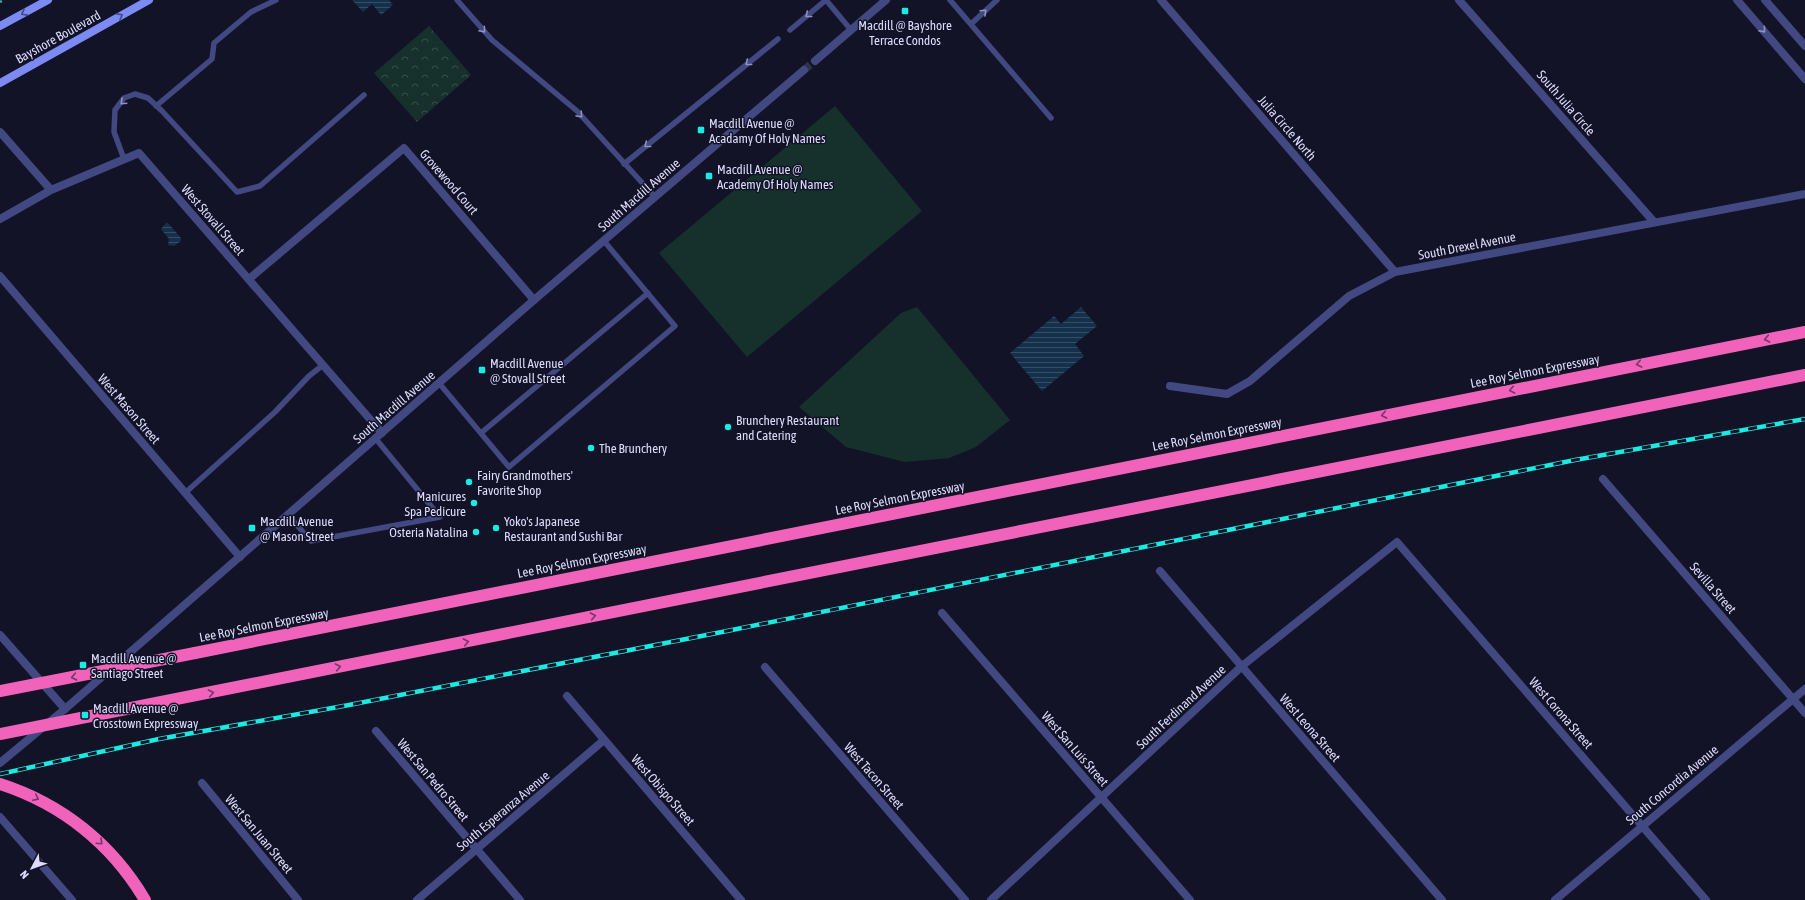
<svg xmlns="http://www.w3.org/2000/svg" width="1805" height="900" font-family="'Asap Condensed',sans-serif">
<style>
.green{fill:#16312c}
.forest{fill:url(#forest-crowns)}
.water{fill:url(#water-rules)}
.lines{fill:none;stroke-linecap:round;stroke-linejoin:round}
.tertiary-tunnel{stroke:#313148;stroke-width:8;stroke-dasharray:8 4;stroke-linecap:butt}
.path{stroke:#3cb099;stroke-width:2.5;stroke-dasharray:2 3;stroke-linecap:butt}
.service{stroke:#424982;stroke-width:5.5}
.minor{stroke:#424982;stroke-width:8}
.tertiary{stroke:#424982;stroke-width:8}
.secondary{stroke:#7c8af3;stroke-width:8}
.motorway{stroke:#f163bb;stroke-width:12}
.rail-casing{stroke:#1aeae1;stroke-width:4.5}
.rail{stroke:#131328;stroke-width:3;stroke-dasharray:9;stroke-linecap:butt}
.motorway-bridge{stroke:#f163bb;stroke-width:12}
.oneway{stroke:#8f93bf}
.oneway2{stroke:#424983}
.oneway3{stroke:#77376a}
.poi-dot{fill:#1aeae1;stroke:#131328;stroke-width:1.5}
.labels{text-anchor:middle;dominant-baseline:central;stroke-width:3;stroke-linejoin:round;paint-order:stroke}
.poi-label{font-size:13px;fill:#dcddfc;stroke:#131328;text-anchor:start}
.street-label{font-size:13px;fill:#dcddfc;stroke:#131328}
</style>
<defs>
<pattern id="forest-crowns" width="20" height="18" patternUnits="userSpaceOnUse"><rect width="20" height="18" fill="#16312c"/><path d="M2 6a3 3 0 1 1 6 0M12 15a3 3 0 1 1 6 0" fill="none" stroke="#374e4c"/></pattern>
<pattern id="water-rules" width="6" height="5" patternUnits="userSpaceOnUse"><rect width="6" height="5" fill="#14304a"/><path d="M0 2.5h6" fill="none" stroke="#364e65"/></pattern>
</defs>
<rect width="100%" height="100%" fill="#131328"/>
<path class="green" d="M835,106L922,211L747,357L659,253Z
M917,307L1010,420L976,447L949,458L905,462L846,447L799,407L901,313Z"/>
<path class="forest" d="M429,26L471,75L417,122L374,73Z"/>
<path class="water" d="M352,0H389L393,5L381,15L372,4L363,12Z
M166,223H168L181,238V241L174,246L168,245L169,239L161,229Z
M1081,307L1097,326L1075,344L1084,356L1042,391L1010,353L1054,316L1061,324Z"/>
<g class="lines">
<path class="tertiary-tunnel" d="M804,70L815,61"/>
<path class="path" d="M0,2L4,0"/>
<path class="service" d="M457,0L492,40L577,111L655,197
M826,0L851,30
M950,0L1051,118
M971,24L997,0
M790,30L826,0
M156,106L212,59L214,43L251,12L276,0
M124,159L114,132L115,110L124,98L135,94L148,98L162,111L237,192L260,186L364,95
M624,164L778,39
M439,383L509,467L675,326L604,241
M481,433L648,293
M185,493L275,412L309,376L323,365
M288,515L311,541L440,517L376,439"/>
<path class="minor" d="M1161,0L1395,272
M1459,0L1654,222
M0,132L51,190
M0,219L51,190L139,153L382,433
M0,276L240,557
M249,279L404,148L534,300
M1170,386L1227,394L1250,381L1349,296L1395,272L1805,194
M1603,479L1805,713
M1160,571L1442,900
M942,613L1190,900
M0,635L65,709
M765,667L965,900
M567,696L741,900
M376,731L520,900
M202,783L298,900
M0,817L72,900
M417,900L604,740
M991,900L1242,666L1397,542L1706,900
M1555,900L1805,689"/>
<path class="tertiary" d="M1737,0L1805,79
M1765,0L1805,46
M815,61L886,0
M0,763L65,709L534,300L804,70"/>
<path class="secondary" d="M0,26L48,0
M0,83L149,0"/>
<path class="motorway" d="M195,653L1805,332
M131,708L1805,375
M0,784C62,804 112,844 145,900"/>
<defs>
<path id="rail" d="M0,774L159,739L349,705L727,631L1575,460L1805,419"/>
</defs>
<use href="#rail" class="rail-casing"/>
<use href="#rail" class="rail"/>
<path class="motorway-bridge" d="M0,691L195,653
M0,734L131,708"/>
</g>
<defs><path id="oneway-chevron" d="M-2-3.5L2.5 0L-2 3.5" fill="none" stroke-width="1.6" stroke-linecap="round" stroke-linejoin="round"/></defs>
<g class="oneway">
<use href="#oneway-chevron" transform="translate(984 12) rotate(-43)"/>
<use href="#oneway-chevron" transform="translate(808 15) rotate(141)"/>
<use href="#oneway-chevron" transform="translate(483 30) rotate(49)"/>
<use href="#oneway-chevron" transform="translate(1763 30) rotate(49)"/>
<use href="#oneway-chevron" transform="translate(748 63) rotate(141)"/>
<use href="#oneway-chevron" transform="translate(123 102) rotate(137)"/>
<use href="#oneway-chevron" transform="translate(580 115) rotate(47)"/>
<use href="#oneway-chevron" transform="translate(647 145) rotate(141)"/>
</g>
<g class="oneway2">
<use href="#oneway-chevron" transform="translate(24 13) rotate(152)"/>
<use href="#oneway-chevron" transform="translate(120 16) rotate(-29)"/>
</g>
<g class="oneway3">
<use href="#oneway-chevron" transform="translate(1767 339) rotate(169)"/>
<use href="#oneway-chevron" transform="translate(1639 364) rotate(169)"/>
<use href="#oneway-chevron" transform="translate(1512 390) rotate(169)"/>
<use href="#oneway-chevron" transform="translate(1384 415) rotate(169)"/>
<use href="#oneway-chevron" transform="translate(593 616) rotate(-11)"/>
<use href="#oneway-chevron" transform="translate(466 642) rotate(-11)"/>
<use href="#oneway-chevron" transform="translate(338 667) rotate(-11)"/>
<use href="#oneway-chevron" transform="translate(74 677) rotate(169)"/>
<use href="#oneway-chevron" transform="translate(211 693) rotate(-11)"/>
<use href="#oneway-chevron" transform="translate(36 798) rotate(26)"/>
<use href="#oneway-chevron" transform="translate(100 842) rotate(43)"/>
</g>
<g class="poi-dot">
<rect x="901" y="7" width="8" height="8" rx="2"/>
<rect x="697" y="126" width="8" height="8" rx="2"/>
<rect x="705" y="172" width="8" height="8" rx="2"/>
<rect x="478" y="366" width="8" height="8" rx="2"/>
<circle cx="728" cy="427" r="4"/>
<circle cx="591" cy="448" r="4"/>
<circle cx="469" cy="482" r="4"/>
<circle cx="474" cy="503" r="4"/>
<rect x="248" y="524" width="8" height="8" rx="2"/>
<circle cx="496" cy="528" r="4"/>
<circle cx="476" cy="532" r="4"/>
<rect x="79" y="661" width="8" height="8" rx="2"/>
<rect x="81" y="711" width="8" height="8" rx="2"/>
</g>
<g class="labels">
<g class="poi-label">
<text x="905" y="25" text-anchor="middle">Macdill @ Bayshore<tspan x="905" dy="15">Terrace Condos</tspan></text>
<text x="709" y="123">Macdill Avenue @<tspan x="709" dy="15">Acadamy Of Holy Names</tspan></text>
<text x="717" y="169">Macdill Avenue @<tspan x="717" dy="15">Academy Of Holy Names</tspan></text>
<text x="490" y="363">Macdill Avenue<tspan x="490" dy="15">@ Stovall Street</tspan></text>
<text x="736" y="420">Brunchery Restaurant<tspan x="736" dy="15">and Catering</tspan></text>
<text x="599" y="448">The Brunchery</text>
<text x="477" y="475">Fairy Grandmothers'<tspan x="477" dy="15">Favorite Shop</tspan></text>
<text x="466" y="496" text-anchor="end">Manicures<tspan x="466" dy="15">Spa Pedicure</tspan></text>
<text x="260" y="521">Macdill Avenue<tspan x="260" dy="15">@ Mason Street</tspan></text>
<text x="504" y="521">Yoko's Japanese<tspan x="504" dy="15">Restaurant and Sushi Bar</tspan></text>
<text x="468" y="532" text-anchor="end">Osteria Natalina</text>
<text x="91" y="658">Macdill Avenue @<tspan x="91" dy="15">Santiago Street</tspan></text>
<text x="93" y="708">Macdill Avenue @<tspan x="93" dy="15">Crosstown Expressway</tspan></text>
</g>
<g class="street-label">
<text transform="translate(58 37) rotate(-29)">Bayshore Boulevard</text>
<text transform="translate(1566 103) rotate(49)">South Julia Circle</text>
<text transform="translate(1287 128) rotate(49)">Julia Circle North</text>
<text transform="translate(449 182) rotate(49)">Grovewood Court</text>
<text transform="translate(639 195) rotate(-41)">South Macdill Avenue</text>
<text transform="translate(213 220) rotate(49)">West Stovall Street</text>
<text transform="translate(1467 246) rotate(-11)">South Drexel Avenue</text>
<text transform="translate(1535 371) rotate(-11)">Lee Roy Selmon Expressway</text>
<text transform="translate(394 407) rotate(-41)">South Macdill Avenue</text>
<text transform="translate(129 409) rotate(49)">West Mason Street</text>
<text transform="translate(1217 434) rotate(-11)">Lee Roy Selmon Expressway</text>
<text transform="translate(900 498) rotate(-11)">Lee Roy Selmon Expressway</text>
<text transform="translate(582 561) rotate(-11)">Lee Roy Selmon Expressway</text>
<text transform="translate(1713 588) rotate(49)">Sevilla Street</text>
<text transform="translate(264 625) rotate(-11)">Lee Roy Selmon Expressway</text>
<text transform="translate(1181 707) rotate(-43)">South Ferdinand Avenue</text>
<text transform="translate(1561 713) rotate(49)">West Corona Street</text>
<text transform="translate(1310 728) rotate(49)">West Leona Street</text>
<text transform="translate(1075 749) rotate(49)">West San Luis Street</text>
<text transform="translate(874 776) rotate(49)">West Tacon Street</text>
<text transform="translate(433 780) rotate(50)">West San Pedro Street</text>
<text transform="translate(1672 785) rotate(-40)">South Concordia Avenue</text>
<text transform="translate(663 790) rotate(49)">West Obispo Street</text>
<text transform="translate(503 811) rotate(-40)">South Esperanza Avenue</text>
<text transform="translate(259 834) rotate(50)">West San Juan Street</text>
</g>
</g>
<g transform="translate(32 868) rotate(229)" stroke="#131328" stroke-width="3" paint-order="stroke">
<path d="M0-3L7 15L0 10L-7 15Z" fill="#dcddfc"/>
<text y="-6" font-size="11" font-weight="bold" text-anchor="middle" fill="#dcddfc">N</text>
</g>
</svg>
